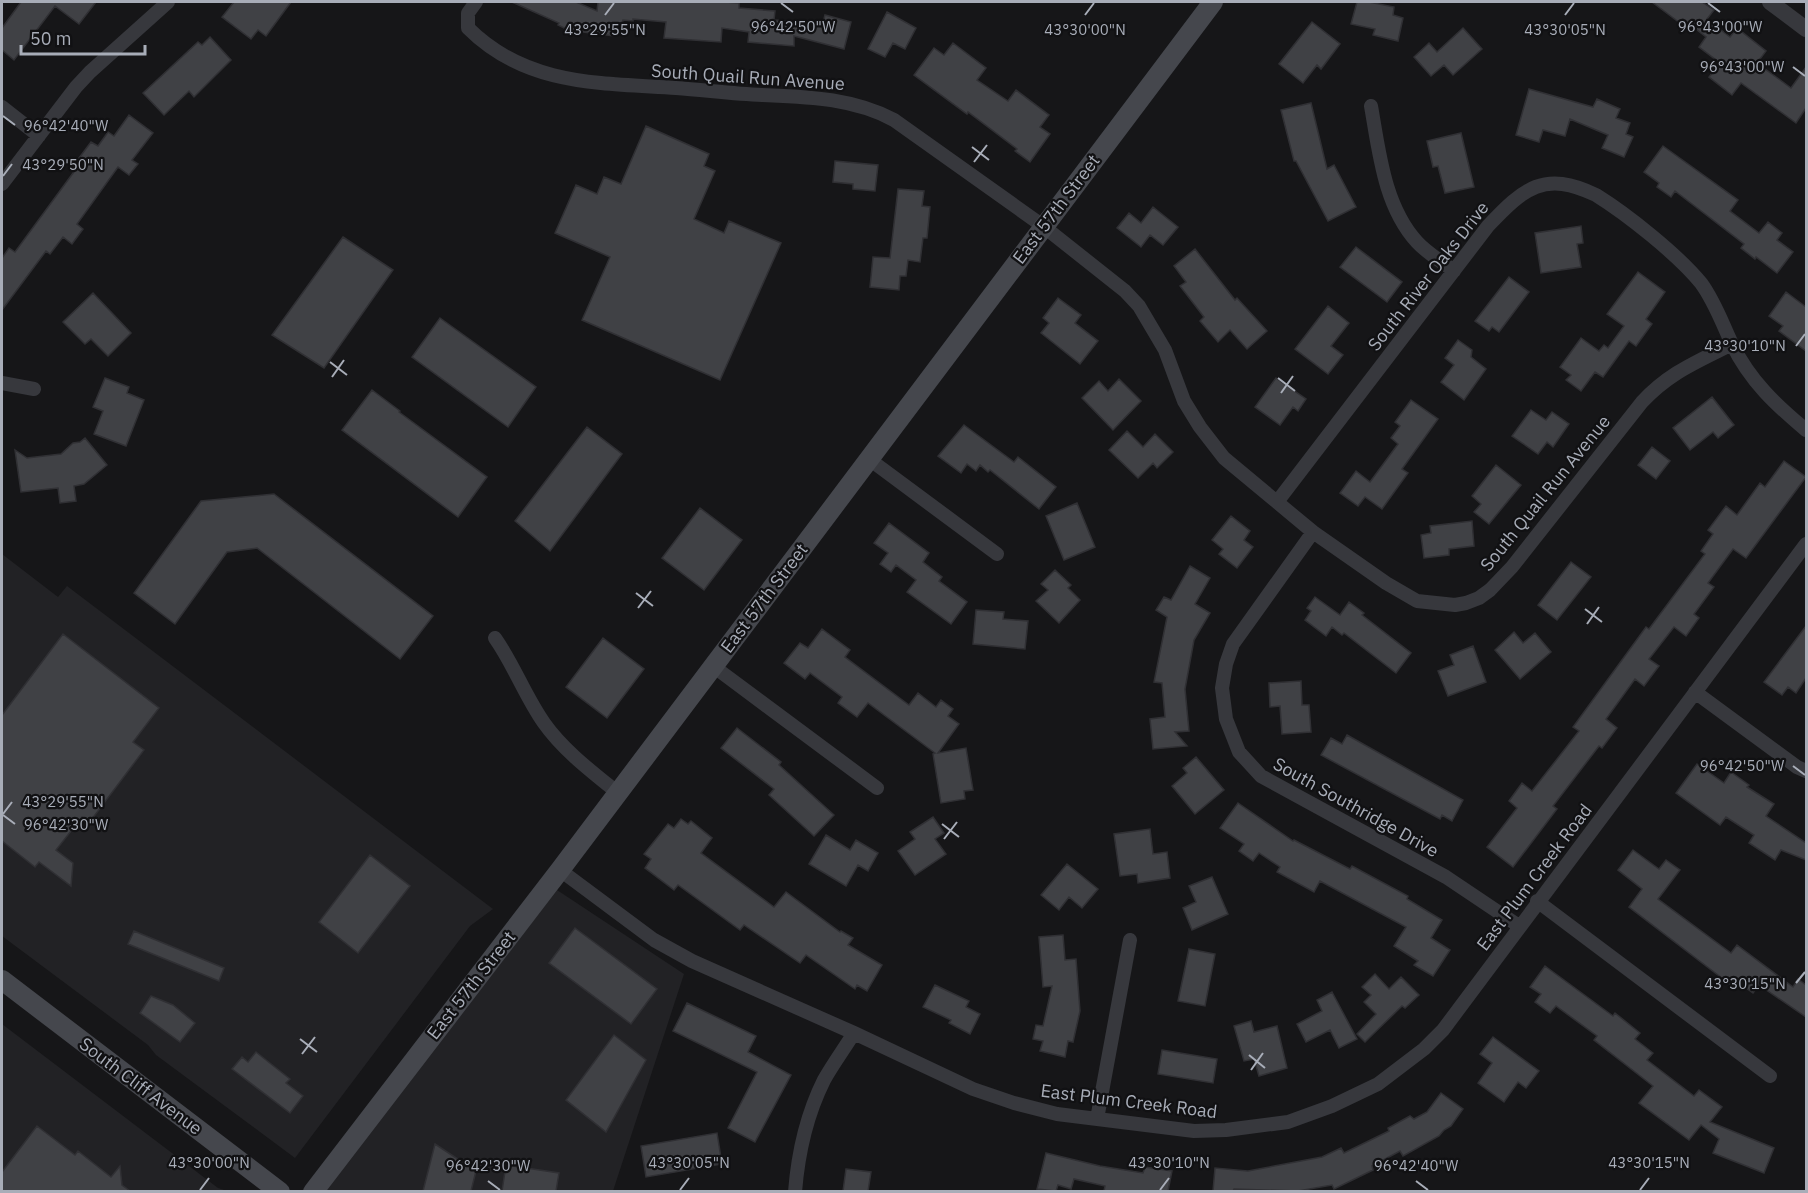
<svg xmlns="http://www.w3.org/2000/svg" width="1808" height="1193" font-family="'IBM Plex Sans',sans-serif">
<style>
.built{fill:#222225}
.building{fill:#404145;stroke:#303034;stroke-width:1.5}
.lines{fill:none;stroke-linecap:round;stroke-linejoin:round}
.minor{stroke:#37383d;stroke-width:14}
.tertiary{stroke:#37383d;stroke-width:16}
.secondary{stroke:#45474d;stroke-width:20}
.ticks{fill:none;stroke:#a8adb8;stroke-width:2}
.labels{text-anchor:middle;dominant-baseline:central;stroke-width:4.5;stroke-linejoin:round;paint-order:stroke}
.street-label{font-size:18px;fill:#a8adb8;stroke:#111113}
.ticks-label{font-size:15px;text-anchor:middle;fill:#a8adb8;stroke:#111113;stroke-width:4.5;stroke-linejoin:round;paint-order:stroke}
</style>
<rect width="100%" height="100%" fill="#161618"/>
<path class="built" d="M2,554L58,597L67,586L493,909L470,926L295,1158L156,1055L148,1045L2,936Z
M557,890L684,974L613,1191L324,1192Z
M2,1024L218,1188L227,1191H2Z"/>
<path class="building" d="M21,2H96L79,24L55,6L14,60L2,50V28Z
M234,2H291L266,36L258,30L251,39L222,17Z
M512,2H576L597,11L598,2H725L739,3V8L775,11L774,20L805,22L822,27L825,15L851,22L844,49L794,36V46L748,42L749,32L722,28L721,42L664,38L666,22L633,19V21L623,20L622,27L615,26L614,36L575,31L574,33L558,25L559,23Z
M1357,2H1369L1394,7L1393,15L1403,18L1398,41L1373,35L1375,29L1351,24Z
M1652,2H1702L1714,10L1707,19L1730,37L1737,28L1766,51L1757,63L1791,88L1806,67V108L1796,123L1741,83L1732,95L1709,77L1720,63L1699,47L1706,37L1683,19L1680,23Z
M887,12L916,28L905,49L893,43L885,57L868,49Z
M1312,22L1340,44L1321,69L1317,65L1303,83L1279,64Z
M1463,28L1482,49L1453,75L1444,65L1431,76L1414,57L1429,43L1437,52Z
M210,37L231,60L194,97L189,91L164,115L143,93L198,42L202,45Z
M953,43L986,68L977,80L1008,101L1016,90L1049,115L1040,127L1050,134L1030,162L1015,151L1017,149L968,112L967,114L914,75L934,48L944,55Z
M1529,89L1593,107L1597,99L1620,109L1616,118L1630,123L1626,134L1633,137L1624,157L1602,148L1608,135L1570,119L1565,136L1543,130L1539,142L1516,135Z
M1311,103L1327,169L1334,165L1356,207L1328,221L1296,161H1294L1281,110Z
M129,115L153,133L132,160L138,164L129,175L118,167L77,224L83,229L72,244L63,237L50,254L46,251L2,310V258L9,248L15,252L76,169L73,166L91,142L98,146L108,132L114,136Z
M646,126L709,154L704,166L715,171L694,219L724,233L729,221L781,243L720,380L582,320L610,257L555,233L576,185L597,194L604,177L621,184Z
M1461,133L1474,187L1445,193L1438,166L1433,167L1427,141Z
M1663,146L1738,200L1730,211L1759,233L1768,222L1782,233L1777,240L1793,252L1777,273L1756,257L1755,259L1741,248L1744,244L1675,191L1671,197L1657,187L1659,183L1644,172Z
M835,161L878,165L875,191L853,189V184L833,182Z
M898,189L924,191L922,206L930,207L927,238H923L920,262L908,260L906,276H900L899,290L870,287L873,257L890,258Z
M1153,207L1178,227L1163,245L1150,235L1141,247L1117,228L1129,213L1141,223Z
M1581,226L1583,243L1577,244L1581,267L1541,273L1535,233Z
M343,237L393,270L324,368L272,335Z
M1356,247L1402,282L1387,302L1340,267Z
M1195,249L1235,300L1237,298L1267,331L1247,349L1230,330L1218,342L1200,321L1204,317L1180,286L1186,282L1174,266Z
M1638,272L1665,292L1646,319L1652,324L1636,346L1629,341L1603,377L1595,372L1581,391L1566,380L1571,375L1560,367L1581,338L1599,351L1604,345L1608,348L1624,326L1607,314Z
M1509,277L1529,292L1499,332L1492,327L1489,331L1475,321Z
M1786,292L1806,307V351L1779,331L1783,326L1769,316Z
M93,293L131,333L108,356L91,339L85,344L63,322Z
M1058,298L1081,315L1075,323L1098,341L1080,364L1041,333L1049,323L1043,318Z
M1328,306L1349,323L1331,346L1343,355L1328,374L1295,349Z
M440,318L536,387L508,427L412,357Z
M1458,340L1472,350L1471,357L1486,369L1464,400L1441,382L1454,365L1445,358Z
M105,378L129,387L127,393L144,400L126,446L94,434L103,411L93,407Z
M1276,378L1306,399L1298,411L1293,407L1280,425L1255,407Z
M1119,379L1141,401L1113,430L1082,398L1099,381L1108,391Z
M372,390L400,411L399,412L487,477L458,517L342,430Z
M1712,397L1734,425L1718,438L1713,432L1690,450L1673,428Z
M1411,400L1438,419L1402,469L1408,473L1382,509L1365,497L1358,506L1340,493L1356,471L1370,482L1398,444L1391,438L1400,426L1395,422Z
M1531,410L1546,420L1552,412L1569,424L1553,447L1547,442L1538,454L1512,436Z
M964,425L1014,462L1018,457L1056,487L1039,509L990,470L988,472L980,465L976,471L967,464L961,473L938,456Z
M587,427L622,454L550,551L515,521Z
M1127,431L1143,447L1155,434L1173,452L1157,468L1153,463L1138,478L1109,450Z
M85,438L107,465L84,484L74,486L76,501L60,503L58,488L21,492L15,450L27,458L61,454L73,443L80,442Z
M1652,447L1670,461L1656,479L1638,465Z
M1784,461L1806,477L1746,558L1733,549L1708,583L1714,587L1694,614L1699,618L1686,636L1674,627L1649,659L1659,666L1644,686L1635,679L1606,719L1617,728L1602,748L1599,746L1553,806L1557,809L1513,867L1487,847L1517,808L1509,801L1522,783L1532,791L1579,731L1573,727L1646,627L1649,629L1705,554L1701,551L1713,534L1708,530L1726,506L1737,515L1760,483L1765,487Z
M1496,465L1521,485L1489,524L1474,512L1481,504L1472,496Z
M274,494L433,616L400,659L257,548L227,552L175,624L134,593L201,501Z
M1077,503L1095,547L1064,560L1046,516Z
M700,508L742,540L704,590L662,558Z
M1231,516L1250,531L1244,540L1253,547L1237,568L1219,554L1223,549L1212,540Z
M1472,521L1474,546L1449,549V555L1424,558L1421,535L1431,533L1430,526Z
M889,523L929,553L923,562L942,577L939,581L967,602L951,624L907,592L916,580L896,565L891,572L880,564L888,553L874,543Z
M1571,562L1591,577L1557,620L1538,605Z
M1190,566L1210,578L1195,604L1210,613L1194,640L1185,689L1189,731L1175,732L1187,746L1153,749L1150,719L1165,717L1162,683L1154,682L1167,617L1156,610L1164,597L1171,600Z
M1055,570L1071,585L1068,588L1080,600L1059,623L1036,601L1048,590L1041,584Z
M1315,597L1340,615L1349,602L1364,613L1362,615L1411,653L1396,673L1344,633L1342,635L1332,627L1326,636L1305,620L1311,611L1307,608Z
M976,610L1004,612L1003,619L1028,621L1025,649L973,644Z
M1806,626V678L1796,693L1788,687L1782,695L1764,682Z
M822,629L850,650L845,657L909,705L918,693L936,707L941,700L953,709L948,716L959,724L938,753L966,748L973,790L964,791L965,799L941,803L933,754L935,753L868,703L857,717L838,703L842,697L810,673L805,679L784,663L800,643L808,648Z
M1514,632L1523,643L1535,633L1551,652L1520,679L1495,650Z
M63,634L159,708L133,742L144,750L89,823L82,817L56,850L73,863L71,886L39,862L35,867L2,841V715Z
M603,638L644,669L607,718L566,687Z
M1473,646L1486,682L1448,696L1438,671L1454,665L1450,655Z
M1301,681L1302,705H1309L1311,732L1282,734L1280,706L1270,707L1269,683Z
M737,728L781,762L779,765L834,815L814,836L769,795L774,789L721,748Z
M1347,735L1463,800L1452,821L1442,815L1440,819L1321,755L1331,738L1342,744Z
M1196,757L1224,790L1195,814L1172,786L1187,773L1183,768Z
M1697,764L1724,783L1731,772L1749,785L1747,787L1774,804L1766,816L1806,843V860L1781,850L1775,860L1749,843L1754,835L1726,817L1720,825L1676,793Z
M1238,803L1293,841L1294,840L1350,869L1352,866L1408,896L1407,899L1442,920L1431,938L1450,950L1433,976L1414,965L1418,961L1394,946L1406,927L1320,881L1314,892L1277,872L1280,867L1259,853L1253,861L1239,851L1244,844L1220,828Z
M933,817L944,833L935,839L946,854L915,875L898,851L915,839L910,832Z
M681,819L688,824L691,821L712,838L701,853L774,907L786,892L840,932L841,931L853,938L848,945L882,965L867,991L857,985L855,989L806,955L800,963L744,925L740,930L678,885L674,890L645,868L651,859L644,854L668,824L674,828Z
M1150,829L1153,854L1167,852L1170,878L1138,883L1137,874L1120,876L1114,834Z
M826,835L850,850L856,840L878,853L868,871L858,865L846,886L809,864Z
M1633,850L1659,869L1666,860L1680,870L1658,899L1731,953L1737,945L1793,987L1798,979L1806,985V1017L1759,985L1753,993L1735,980L1731,985L1629,907L1642,889L1618,870Z
M370,855L410,886L358,953L319,922Z
M1067,864L1098,889L1082,908L1069,897L1059,910L1041,895Z
M1212,877L1228,914L1192,930L1183,908L1196,902L1189,886Z
M575,928L657,989L631,1024L549,963Z
M134,931L224,968L219,981L128,944Z
M1063,935L1065,960L1076,959L1080,1011L1073,1042L1068,1041L1065,1057L1040,1051L1043,1041L1033,1039L1036,1025L1043,1026L1052,986L1043,987L1039,937Z
M1189,949L1215,954L1205,1006L1178,1001Z
M1545,966L1613,1016L1615,1013L1640,1033L1635,1039L1653,1053L1647,1060L1694,1096L1699,1090L1722,1107L1710,1122L1774,1148L1764,1173L1713,1153L1719,1139L1701,1125L1689,1140L1639,1103L1653,1086L1594,1040L1597,1036L1556,1006L1550,1013L1535,1002L1541,994L1530,987Z
M1375,974L1389,989L1401,977L1419,995L1405,1008L1402,1006L1365,1042L1357,1034L1376,1014L1364,1002L1371,995L1362,987Z
M935,985L969,1001L966,1007L980,1014L970,1034L949,1023L951,1020L923,1007Z
M1332,992L1357,1039L1339,1048L1330,1030L1306,1042L1297,1024L1322,1011L1317,1000Z
M151,996L173,1005L195,1023L180,1042L140,1013Z
M687,1003L756,1036L748,1052L791,1075L755,1142L728,1128L757,1072L673,1031Z
M1251,1021L1254,1032L1277,1026L1287,1068L1259,1076L1254,1059L1244,1061L1234,1026Z
M614,1035L646,1060L606,1132L566,1100Z
M1493,1037L1539,1071L1526,1088L1518,1082L1504,1102L1478,1083L1492,1063L1480,1054Z
M1162,1050L1217,1059L1213,1083L1158,1074Z
M256,1052L290,1079L286,1083L303,1096L290,1113L232,1069L242,1057L248,1062Z
M1441,1093L1463,1109L1451,1126L1444,1130L1439,1136L1403,1156L1400,1151L1372,1166L1373,1170L1334,1189L1332,1185L1298,1191L1234,1189L1233,1191H1213L1215,1168L1248,1171L1322,1157L1341,1148L1344,1153L1389,1131L1388,1128L1410,1116L1414,1119L1427,1112Z
M37,1126L75,1155L78,1151L111,1177L120,1166L122,1185L130,1191H2V1172Z
M717,1133L722,1164L646,1177L641,1146Z
M435,1144L476,1171L471,1191H423Z
M1046,1153L1100,1166L1143,1173L1145,1167L1172,1171L1168,1191H1104L1105,1186L1074,1179L1071,1189L1058,1185L1056,1191L1037,1189Z
M506,1165L559,1173L556,1191H502Z
M846,1169L871,1172L868,1191H843Z"/>
<g class="lines">
<path class="minor" d="M476,2L468,13V28C526,86 600,83 676,88C705,90 733,94 762,95C808,97 853,98 894,120L1043,226L1125,291L1139,306L1165,350L1184,401L1200,427L1224,458L1313,532L1386,583L1417,601L1455,605L1466,603L1479,598L1490,590L1512,567L1642,402C1670,372 1697,362 1732,344
M1371,106C1379,151 1384,206 1417,242C1427,253 1442,262 1454,271
M2,107L39,136
M2,184L76,87L90,72L168,2
M2,383L34,389
M869,459L997,554
M1277,502L1488,226C1524,188 1544,170 1596,195C1628,215 1677,254 1701,283C1715,302 1722,323 1732,344C1750,381 1776,405 1806,430
M1313,532L1233,644L1226,664L1222,688L1226,719L1239,752L1261,776L1446,877L1519,926
M495,638C514,665 525,696 544,723C563,750 592,772 618,793
M713,666L877,788
M1695,692L1797,767L1806,771
M560,870L654,940L692,961L854,1033L973,1089L1014,1103L1057,1114L1194,1131L1226,1130L1288,1122L1332,1106L1378,1084L1424,1049L1443,1030L1806,544
M1537,901L1770,1076
M1097,1119L1130,940
M795,1192C798,1154 807,1114 824,1080C833,1064 844,1049 854,1033"/>
<path class="tertiary" d="M1770,2L1806,29"/>
<path class="secondary" d="M2,980L280,1192
M313,1192L560,870L1213,2"/>
</g>
<path class="ticks" d="M781,3L793,12M1708,3L1720,12M605,15L614,3M1085,15L1094,3M1565,15L1574,3M1793,67L1805,76M3,116L15,125M972,147L989,160M974,162L987,145M3,176L12,164M1796,346L1805,334M330,362L347,375M332,377L344,360M1278,378L1295,391M1281,393L1293,376M636,593L653,606M638,608L651,591M1585,609L1602,622M1587,624L1599,607M1793,766L1805,775M3,814L12,802M3,815L15,824M942,824L959,837M944,839L957,822M1796,983L1805,972M300,1039L317,1052M302,1054L315,1037M1249,1055L1265,1068M1251,1070L1263,1053M488,1181L500,1190M1416,1181L1428,1190M200,1190L209,1178M680,1190L689,1178M1160,1190L1169,1178M1640,1190L1649,1178"/>
<g class="labels">
<g class="street-label">
<text transform="translate(748 77) rotate(4)">South Quail Run Avenue</text>
<text transform="translate(1056 209) rotate(-53)">East 57th Street</text>
<text transform="translate(1428 276) rotate(-52)">South River Oaks Drive</text>
<text transform="translate(1545 493) rotate(-51)">South Quail Run Avenue</text>
<text transform="translate(764 598) rotate(-53)">East 57th Street</text>
<text transform="translate(1356 807) rotate(29)">South Southridge Drive</text>
<text transform="translate(1534 877) rotate(-53)">East Plum Creek Road</text>
<text transform="translate(471 985) rotate(-52)">East 57th Street</text>
<text transform="translate(141 1086) rotate(37)">South Cliff Avenue</text>
<text transform="translate(1129 1101) rotate(7)">East Plum Creek Road</text>
</g>
</g>
<g class="ticks-label">
<text x="1720" y="32">96°43'00"W</text>
<text x="793" y="32">96°42'50"W</text>
<text x="605" y="35">43°29'55"N</text>
<text x="1085" y="35">43°30'00"N</text>
<text x="1565" y="35">43°30'05"N</text>
<text x="1742" y="72">96°43'00"W</text>
<text x="66" y="131">96°42'40"W</text>
<text x="63" y="170">43°29'50"N</text>
<text x="1745" y="351">43°30'10"N</text>
<text x="1742" y="771">96°42'50"W</text>
<text x="63" y="807">43°29'55"N</text>
<text x="66" y="830">96°42'30"W</text>
<text x="1745" y="989">43°30'15"N</text>
<text x="209" y="1168">43°30'00"N</text>
<text x="689" y="1168">43°30'05"N</text>
<text x="1169" y="1168">43°30'10"N</text>
<text x="1649" y="1168">43°30'15"N</text>
<text x="488" y="1171">96°42'30"W</text>
<text x="1416" y="1171">96°42'40"W</text>
</g>
<rect width="1808" height="1193" fill="none" stroke="#a8adb8" stroke-width="6"/>
<path d="M21 45v9h124v-9" fill="none" stroke="#a8adb8" stroke-width="3"/>
<text x="30" y="45" font-size="18" fill="#a8adb8" stroke="#111113" stroke-width="4.5" paint-order="stroke">50 m</text>
</svg>
